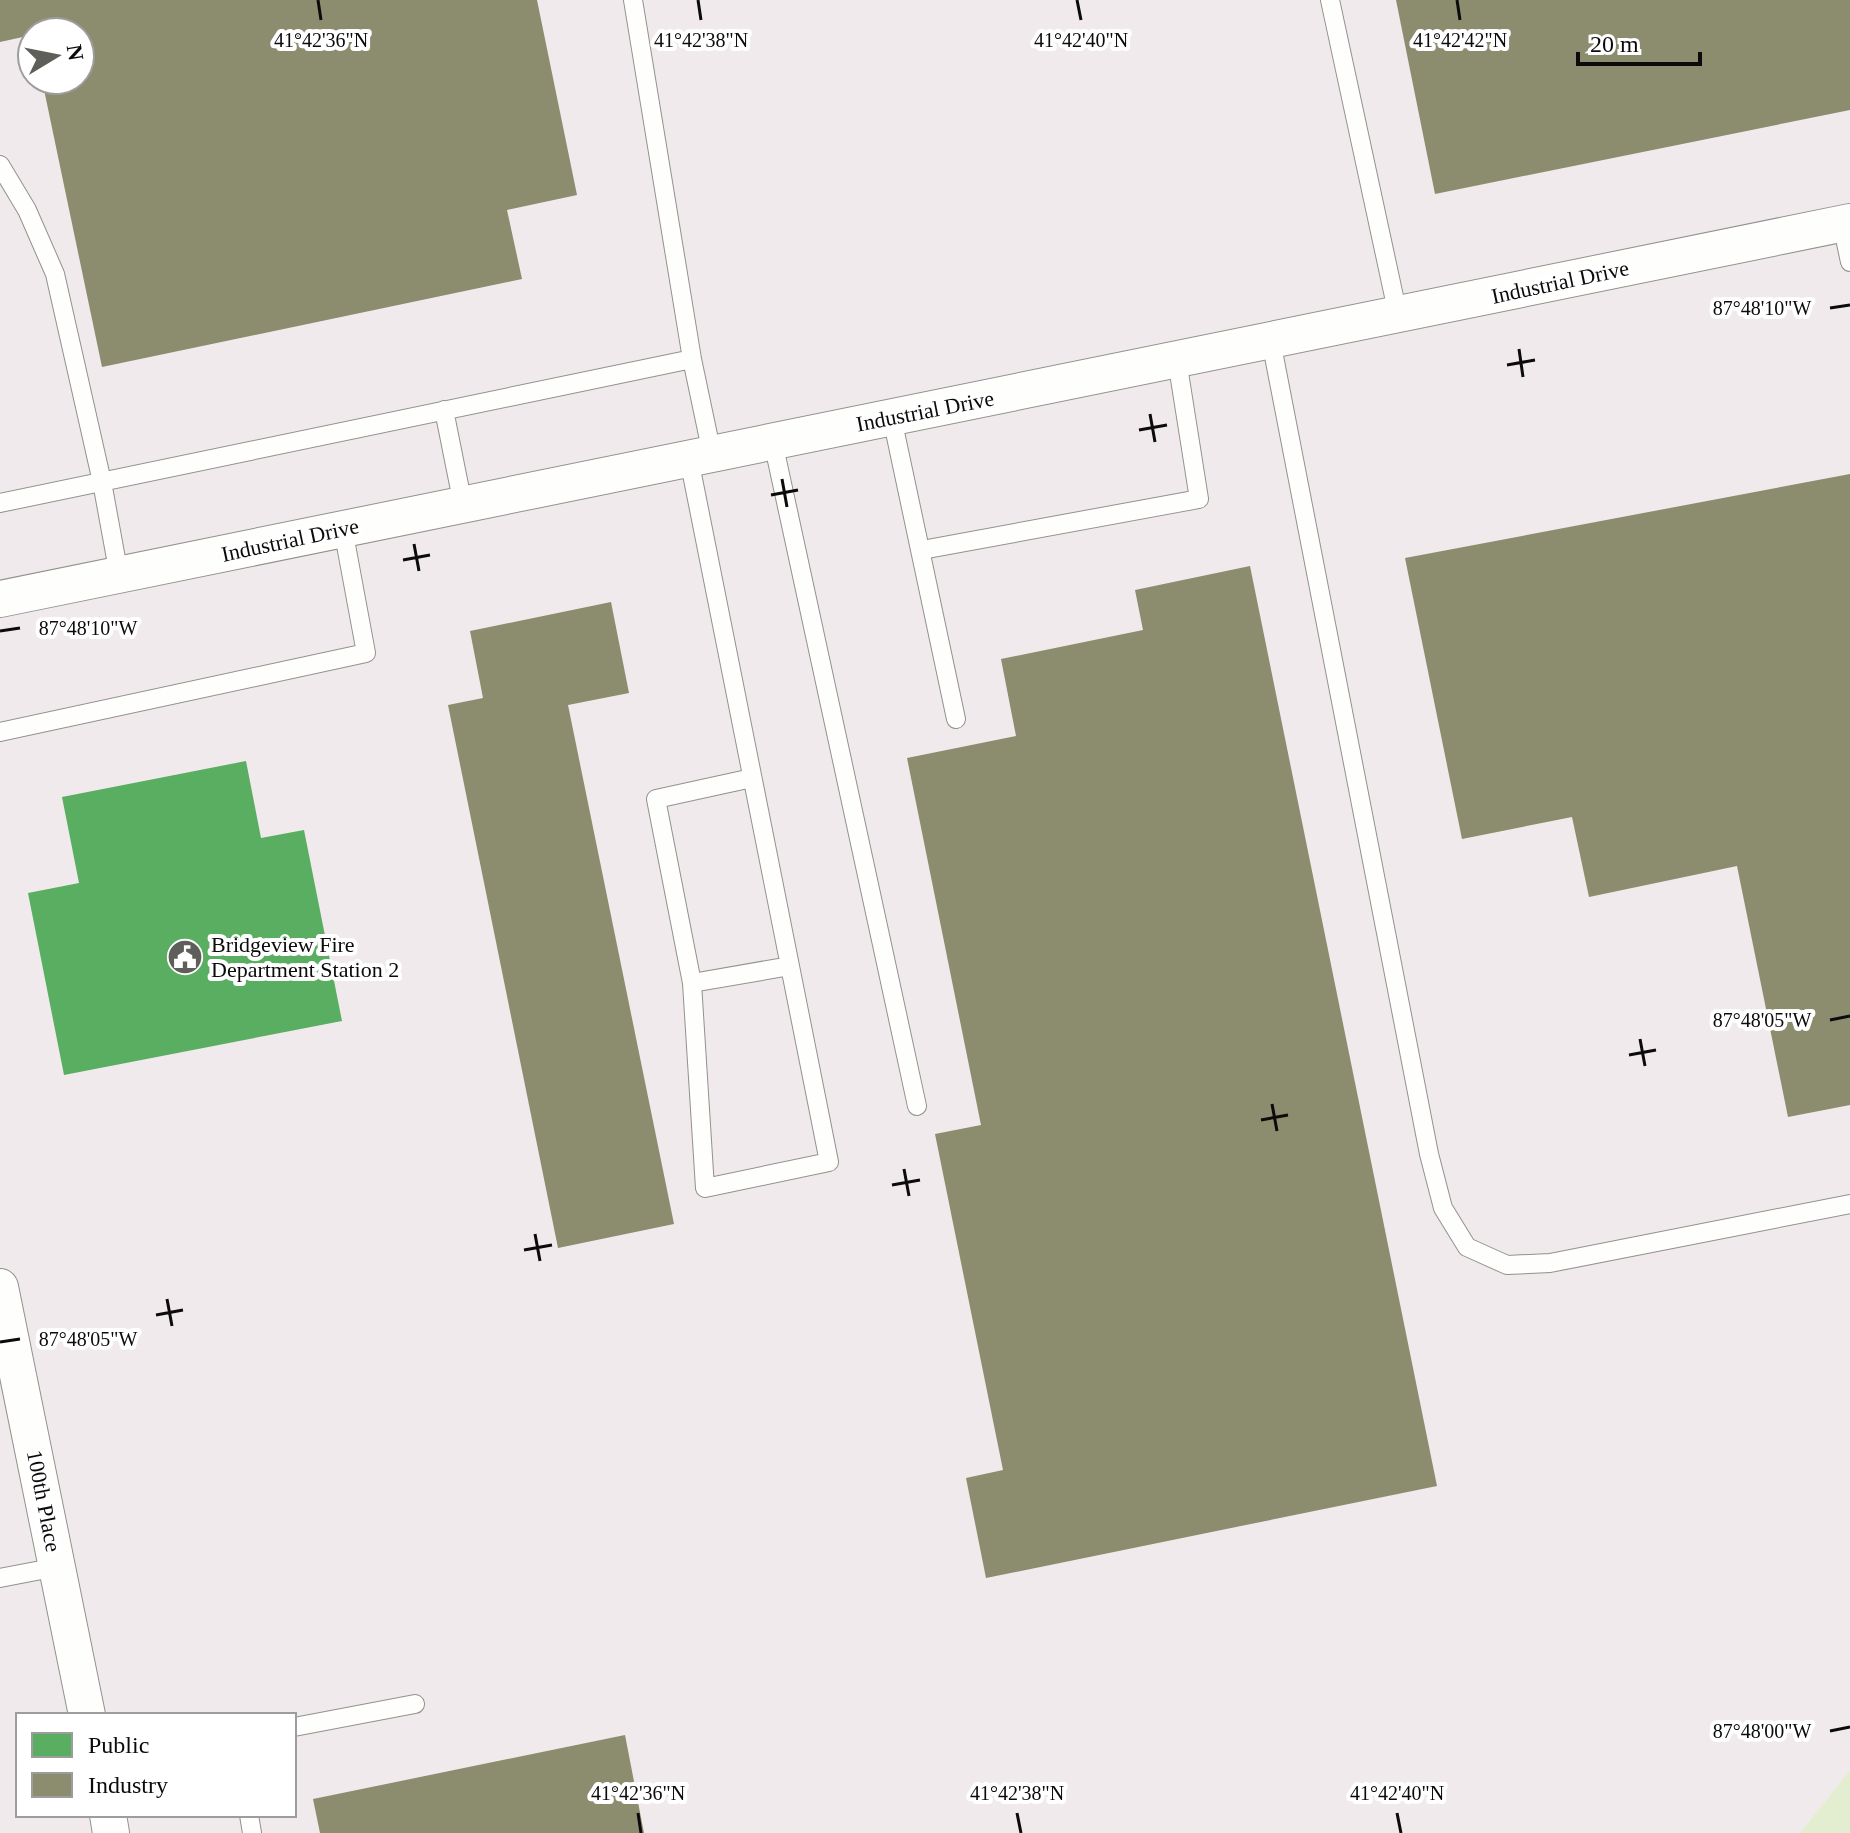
<svg xmlns="http://www.w3.org/2000/svg" width="1850" height="1833" font-family="'Times New Roman',serif">
<style>
.industrial{fill:#f0eaec;fill-rule:evenodd}
.green{fill:#e2eecf}
.public{fill:#5aae61}
.industry{fill:#8c8c6e}
.lines{fill:none;stroke-linecap:round;stroke-linejoin:round}
.service-casing{stroke:#92918d;stroke-width:20}
.minor-casing{stroke:#92918d;stroke-width:38}
.service{stroke:#fefefc;stroke-width:18}
.minor{stroke:#fefefc;stroke-width:36}
.ticks{fill:none;stroke:#0b0b0b;stroke-width:3}
.labels{text-anchor:middle;dominant-baseline:central;stroke-width:8;stroke-linejoin:round;paint-order:stroke}
.street-label{font-size:22px;fill:#0b0b0b;stroke:#fff}
.poi-label{font-size:22px;fill:#0b0b0b;stroke:#fff;text-anchor:start}
.ticks-label{font-size:20px;text-anchor:middle;fill:#0b0b0b;stroke:#fff;stroke-width:8;stroke-linejoin:round;paint-order:stroke}
</style>
<rect width="100%" height="100%" fill="#f9f7ee"/>
<path class="industrial" d="M0,0H1850V1770L1800,1833H0ZM32,32H80V80H32ZM18,1715H294V1815H18Z"/>
<path class="green" d="M1850,1770V1833H1800Z"/>
<path class="public" d="M246,761L261,838L304,830L342,1021L64,1075L28,893L79,883L62,797Z"/>
<path class="industry" d="M0,0H537L577,195L507,210L522,279L102,367L42,80H80V32H32V35L0,42Z
M1396,0H1850V110L1435,194Z
M1850,474V1105L1788,1117L1737,866L1589,897L1572,817L1462,839L1405,558Z
M1250,566L1437,1486L986,1578L966,1478L1003,1470L935,1134L981,1125L907,758L1016,736L1001,659L1143,630L1135,590Z
M611,602L629,693L568,705L674,1224L558,1248L448,705L483,698L470,631Z
M625,1735L644,1833H320L313,1799Z"/>
<g class="lines">
<defs>
<path id="service" d="M633,0L692,359L712,454
M1330,0L1398,315
M0,165L27,210L55,274L102,482L119,575
M1842,224L1850,262
M1271,341L1429,1154L1443,1208L1467,1247L1507,1265L1550,1263L1850,1204
M444,410L463,505
M892,418L956,719
M773,442L917,1106
M689,459C736,693 782,928 829,1162L705,1188L692,983L656,799L752,778
M0,503L692,359
M922,550L1199,499L1177,360
M0,732L366,653L343,529
M692,983L790,966
M0,1578L57,1567
M294,1727L415,1704
M249,1815L252,1833"/>
<path id="minor" d="M0,599L1850,222
M0,1287L87,1715
M108,1815L111,1833"/>
</defs>
<use href="#service" class="service-casing"/>
<use href="#minor" class="minor-casing"/>
<use href="#service" class="service"/>
<use href="#minor" class="minor"/>
</g>
<path class="ticks" d="M318,0L321,20M698,0L701,20M1077,0L1081,20M1457,0L1460,20M1830,308L1850,305M1519,349L1523,377M1507,365L1535,360M1150,414L1155,442M1139,430L1167,425M782,479L787,507M771,495L798,490M414,544L419,571M403,560L430,555M0,631L20,628M1830,1020L1850,1016M1640,1039L1645,1066M1629,1055L1656,1050M1272,1104L1277,1131M1261,1120L1288,1115M904,1169L909,1196M892,1185L920,1180M535,1234L540,1261M524,1250L552,1245M167,1299L172,1326M156,1315L183,1310M0,1342L20,1339M1830,1731L1850,1727M638,1813L641,1833M1017,1813L1021,1833M1397,1813L1401,1833"/>
<defs>
<symbol id="civic-disc" viewBox="-11 -11 22 22"><circle r="9.5" fill="#5e5e5a" stroke="#fff"/><path d="M-.6-6.5H3V-4.5H.6V-3L4-1V1h2V6H-6V1h2V-1L-.6-3ZM-1.2 2.5V6h2.4V2.5Z" fill="#fff"/></symbol>
</defs>
<g fill-rule="evenodd">
<use href="#civic-disc" x="165" y="937" width="40" height="40"/>
</g>
<g class="labels">
<g class="street-label">
<text transform="translate(1560 282) rotate(-12)">Industrial Drive</text>
<text transform="translate(925 411) rotate(-11)">Industrial Drive</text>
<text transform="translate(290 540) rotate(-12)">Industrial Drive</text>
<text transform="translate(44 1501) rotate(79)">100th Place</text>
</g>
<g class="poi-label">
<text x="211" y="944">Bridgeview Fire<tspan x="211" dy="25">Department Station 2</tspan></text>
</g>
</g>
<g class="ticks-label">
<text x="321" y="47">41°42'36"N</text>
<text x="701" y="47">41°42'38"N</text>
<text x="1081" y="47">41°42'40"N</text>
<text x="1460" y="47">41°42'42"N</text>
<text x="1762" y="315">87°48'10"W</text>
<text x="88" y="635">87°48'10"W</text>
<text x="1762" y="1027">87°48'05"W</text>
<text x="88" y="1346">87°48'05"W</text>
<text x="1762" y="1738">87°48'00"W</text>
<text x="638" y="1800">41°42'36"N</text>
<text x="1017" y="1800">41°42'38"N</text>
<text x="1397" y="1800">41°42'40"N</text>
</g>
<rect x="16" y="1713" width="280" height="104" fill="#ffffff" stroke="#9d9d9d" stroke-width="2"/>
<rect x="32" y="1733" width="40" height="24" fill="#5aae61" stroke="#9d9d9d" stroke-width="2"/>
<text x="88" y="1753" font-size="24" fill="#0b0b0b">Public</text>
<rect x="32" y="1773" width="40" height="24" fill="#8c8c6e" stroke="#9d9d9d" stroke-width="2"/>
<text x="88" y="1793" font-size="24" fill="#0b0b0b">Industry</text>
<g transform="translate(56 56) rotate(80)"><circle r="38" fill="#ffffff" stroke="#9d9d9d" stroke-width="2"/>
<path d="M0-6L14 30L0 20L-14 30Z" fill="#5e5e5a"/>
<text y="-12" font-size="22" font-weight="bold" text-anchor="middle" fill="#0b0b0b">N</text>
</g>
<path d="M1578 52v12h122v-12" fill="none" stroke="#0b0b0b" stroke-width="4"/>
<text x="1590" y="52" font-size="24" fill="#0b0b0b" stroke="#ffffff" stroke-width="6" paint-order="stroke">20 m</text>
</svg>
